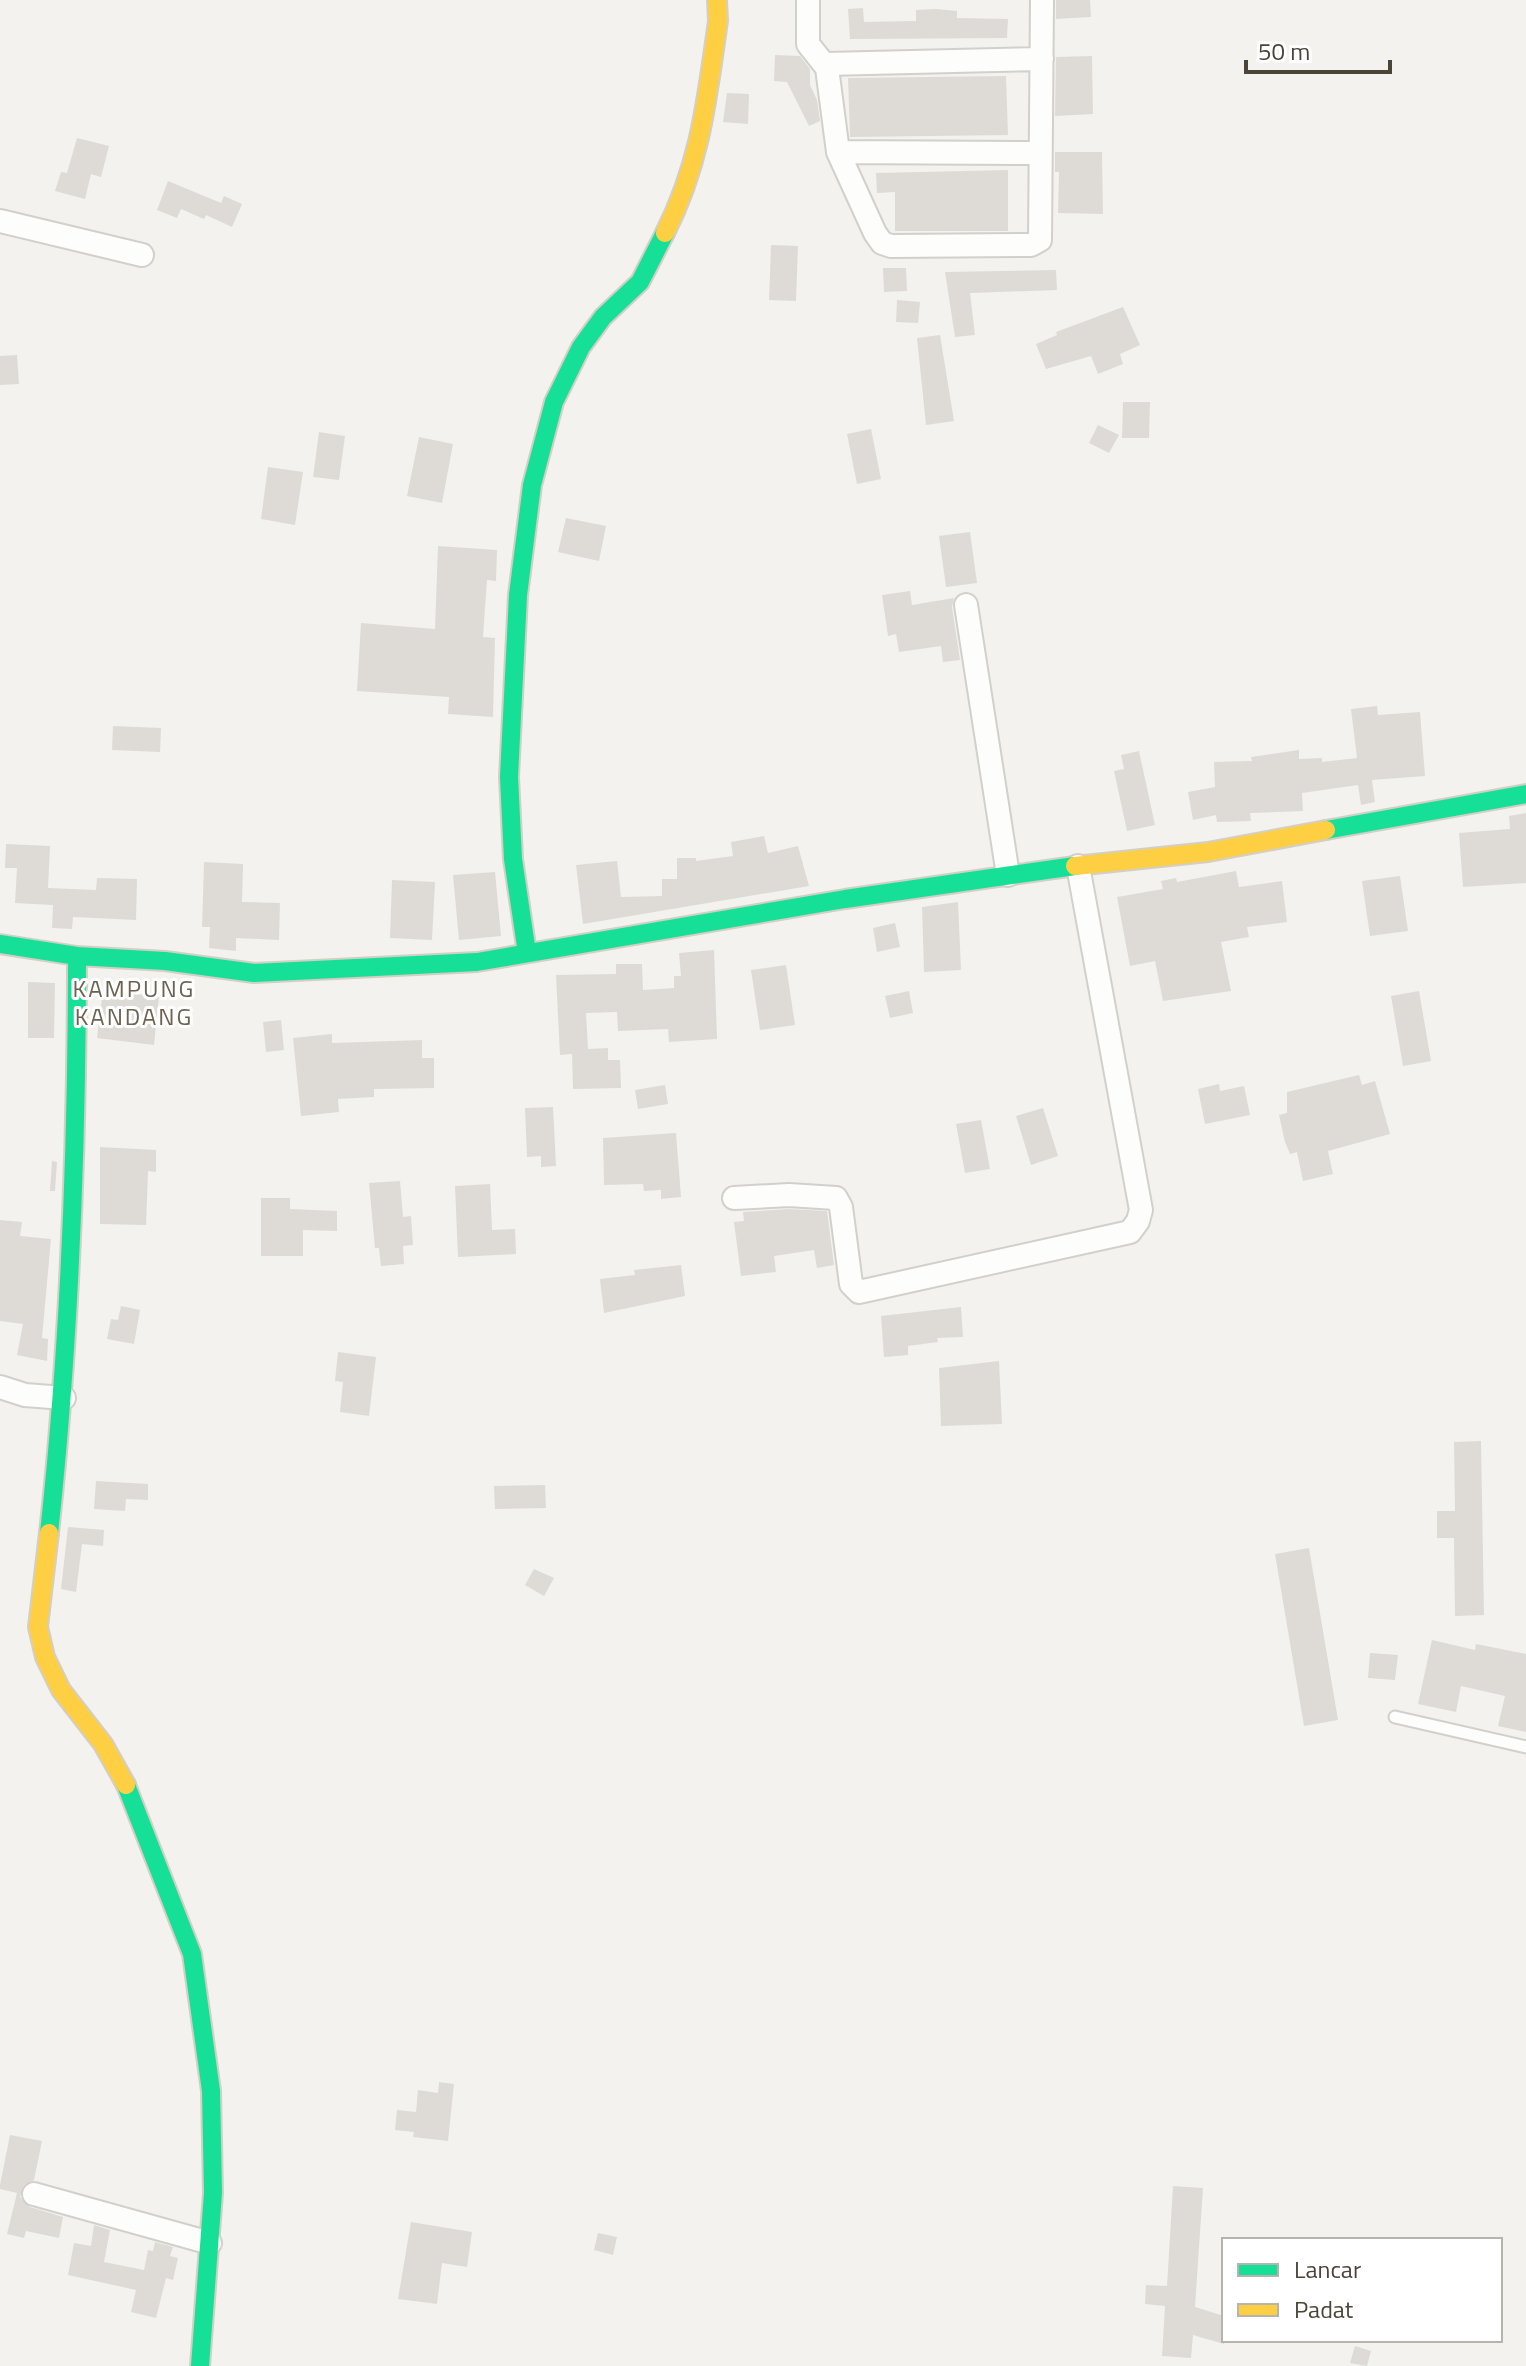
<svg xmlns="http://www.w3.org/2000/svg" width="1526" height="2366" font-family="'Titillium Web',sans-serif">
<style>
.building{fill:#dedbd6}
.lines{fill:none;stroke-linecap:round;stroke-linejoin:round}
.lane-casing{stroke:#d2d0cb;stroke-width:15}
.street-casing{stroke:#d2d0cb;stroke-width:26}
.fast-casing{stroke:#d3cfc5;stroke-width:22}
.slow-casing{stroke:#d3cfc5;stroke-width:22}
.lane{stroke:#fdfdfc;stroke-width:11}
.street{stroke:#fdfdfc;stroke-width:22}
.fast{stroke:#16e098;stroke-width:18}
.slow{stroke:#ffcf43;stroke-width:18}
.labels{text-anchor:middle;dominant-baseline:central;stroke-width:6;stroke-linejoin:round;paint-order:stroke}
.quarter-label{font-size:24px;letter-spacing:2px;fill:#6e6250;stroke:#fff}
</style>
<rect width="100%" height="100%" fill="#f4f2ee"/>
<path class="building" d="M1056,0H1090L1091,17L1056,19Z
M863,8L864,22L916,21V10L936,9L957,11V18L1008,19L1007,38L850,39L848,9Z
M775,55L800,56L810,69V85L817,100L820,121L809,126L787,82L774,81Z
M1092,56L1093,114L1055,116L1056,57Z
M1006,76L1008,135L850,137L848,78Z
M727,93L749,94L748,124L723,122Z
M77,138L109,146L101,177L91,174L85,199L55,191L61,172L67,173Z
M1055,152H1102L1103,214L1058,213L1059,172H1055Z
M1008,170V231H895V192L877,193L876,173Z
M168,181L221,203L224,196L242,204L232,227L206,215L204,219L181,209L177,218L157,210Z
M771,245L798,246L796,301L769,300Z
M883,268H906L907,291L884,292Z
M1056,270L1057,290L970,293L975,335L955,337L945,272Z
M897,300L920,302L918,323L896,322Z
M1123,307L1140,345L1120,354L1123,364L1098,374L1091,356L1046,369L1036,344L1057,335L1056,332Z
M940,335L954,421L926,425L917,338Z
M17,355L19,384L0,385V356Z
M1123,402H1150L1149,438H1122Z
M1098,425L1119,435L1109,453L1089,443Z
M871,429L881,479L857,484L847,434Z
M319,432L345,436L339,480L313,477Z
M419,437L453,444L442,503L407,496Z
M268,467L303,472L295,525L261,519Z
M566,518L606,526L599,561L558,552Z
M970,532L977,583L946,587L939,536Z
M438,546L497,550L496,581L487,580L483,637L495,638L493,717L448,714L449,697L357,691L361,623L435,629Z
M910,591L912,605L954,598L952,607L960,660L943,662L941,646L899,652L896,634L888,636L882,595Z
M1377,706L1378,715L1420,712L1425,776L1372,780L1375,802L1361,805L1358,785L1302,793L1303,811L1250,813L1251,821L1217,822L1216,815L1193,820L1188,792L1215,787L1214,762L1252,761L1251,757L1299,750V759L1322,758V762L1357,758L1351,709Z
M113,726L161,728L160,752L112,750Z
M1139,751L1155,825L1127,831L1114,771L1124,769L1121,755Z
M1526,813V883L1463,887L1459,833L1510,829L1509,816Z
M764,836L768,853L798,846L809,886L583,924L576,865L617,861L621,897L662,896V879H677V858H696V861L733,856L731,842Z
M6,844L50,846L48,888L96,890L97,878L137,879L136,920L73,917L72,929L52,928L53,905L15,903L17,868H5Z
M204,862L243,864L242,902L280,903L279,940L236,938V951L209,948L210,927H202Z
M1236,871L1239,887L1282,881L1287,922L1247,927L1249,937L1221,942L1231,991L1163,1001L1155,961L1130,966L1117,897L1163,889L1161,881L1176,878L1177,882Z
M495,872L501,936L459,940L453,875Z
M1400,876L1408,931L1370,936L1362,881Z
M392,880L435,882L432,940L390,938Z
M958,902L961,970L924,972L922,907Z
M895,923L900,947L877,952L873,928Z
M714,950L717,1039L669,1042L668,1029L618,1031L617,1012L586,1013L588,1049L608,1048V1060H620L621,1088L573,1089L572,1054L560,1055L556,975L616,974V964H642L643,990L674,988V976H681L679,953Z
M786,965L795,1025L760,1030L751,970Z
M28,982L55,983L54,1038H28Z
M103,990L159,997L154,1045L97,1038Z
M909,991L913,1013L890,1018L885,996Z
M1419,991L1431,1061L1403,1066L1391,996Z
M281,1020L284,1050L266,1052L263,1022Z
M332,1034V1043L422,1040V1058H434V1088L374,1089V1097L338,1099L339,1112L301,1116L293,1038Z
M1359,1075L1362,1085L1375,1081L1390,1134L1328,1151L1333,1174L1303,1181L1297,1152L1290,1154L1285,1142L1279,1115L1287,1113V1092Z
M1219,1084L1220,1091L1244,1086L1250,1115L1205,1124L1198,1089Z
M665,1085L668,1104L638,1109L635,1090Z
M553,1107L556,1166L541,1167V1156L527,1157L525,1108Z
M1043,1108L1058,1156L1031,1165L1016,1116Z
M981,1120L990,1169L965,1173L956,1124Z
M676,1133L681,1197L661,1199V1190L644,1191L643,1184L604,1185L603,1138Z
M100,1147L156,1150V1172L148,1171L146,1225L100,1224Z
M52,1161L57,1162L55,1191H50Z
M400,1181L403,1217L411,1216L413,1245L403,1246L404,1264L381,1266L379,1248H375L369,1183Z
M490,1184L492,1230L515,1229L516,1254L458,1257L455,1186Z
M261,1198H290V1209L337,1211V1231L303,1230V1256H261Z
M789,1209L827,1211L834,1265L817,1268L814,1250L774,1256L776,1272L741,1276L734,1222L744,1221L743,1212Z
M0,1220L22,1222L20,1236L51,1239L42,1338L48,1339L47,1361L17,1355L23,1324L0,1321Z
M681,1265L685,1296L604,1313L600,1279L635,1275L634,1270Z
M121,1306L140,1310L134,1344L107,1339L111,1319L118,1320Z
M961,1307L963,1337L937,1338L938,1342L908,1346V1355L884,1357L881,1316Z
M338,1352L376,1357L369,1416L340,1412L343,1382L335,1381Z
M999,1361L1002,1424L941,1426L939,1368Z
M1481,1441L1484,1615L1455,1616L1454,1538H1437V1511H1455L1454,1442Z
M96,1481L148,1484V1500L126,1499L125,1511L94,1509Z
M545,1485L546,1508L495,1509L494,1486Z
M68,1527L104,1530L103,1546L82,1544L76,1592L61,1589Z
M1309,1548L1338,1720L1304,1726L1275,1554Z
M534,1569L554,1578L544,1596L525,1585Z
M1432,1640L1475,1650L1476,1644L1526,1654V1732L1498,1726L1505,1696L1461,1686L1456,1712L1418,1704Z
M1370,1653L1398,1655L1395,1680L1368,1678Z
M439,2082L454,2084L448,2141L413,2137L414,2132L395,2130L397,2110L416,2112L418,2090L438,2093Z
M10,2135L42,2141L34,2180L24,2185L20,2197L30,2207L63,2217L59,2238L26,2231L24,2238L7,2234L17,2193L0,2189V2185Z
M1173,2186L1203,2188L1195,2307L1224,2316V2344L1193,2335L1191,2358L1162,2356L1165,2306L1145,2304L1146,2285L1167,2286Z
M411,2222L472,2232L467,2267L442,2263L437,2304L398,2299Z
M94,2225L110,2230L104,2262L144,2270L148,2250L153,2251L155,2242L173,2247L170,2256L178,2258L173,2280L166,2278L156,2318L131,2312L136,2290L68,2275L74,2243L91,2246Z
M598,2233L617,2237L613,2255L594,2250Z
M1355,2346L1371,2351L1367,2366L1350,2363Z"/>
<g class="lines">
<defs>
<path id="lane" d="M1395,1717L1526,1747"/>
<path id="street" d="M808,0V44L827,68L838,152L875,233L882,243L891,246L1031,245L1040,240L1042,0
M826,64L1042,59
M838,152L1040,153
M0,221L142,255
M966,605L1008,875
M734,1198L789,1195L836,1198L841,1207L851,1284L859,1292L1130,1232L1138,1221L1141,1210L1078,866
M0,1387L25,1395L64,1398
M34,2194L210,2243"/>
<path id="fast" d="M1326,830L1526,794
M0,944L77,956C77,1149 70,1341 49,1533
M527,953L513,859L509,777L518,595L532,485L554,402L581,347L603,317L640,282L665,233
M77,956L165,961L254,973L477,962L845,899L1075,866
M126,1785L192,1954L211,2091L213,2193L200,2366"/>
<path id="slow" d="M665,233C701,162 707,98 718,21L717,0
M1075,866L1208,852L1326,830
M49,1533L38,1627L45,1657L61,1690L103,1744L126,1785"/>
</defs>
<use href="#lane" class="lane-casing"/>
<use href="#street" class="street-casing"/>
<use href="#fast" class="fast-casing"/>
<use href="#slow" class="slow-casing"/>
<use href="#lane" class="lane"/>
<use href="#street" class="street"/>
<use href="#fast" class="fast"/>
<use href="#slow" class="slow"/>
</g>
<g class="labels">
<g class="quarter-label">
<text x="134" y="988">KAMPUNG<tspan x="134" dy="28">KANDANG</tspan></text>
</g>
</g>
<rect x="1222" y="2238" width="280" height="104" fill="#ffffff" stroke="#b7b4b0" stroke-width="2"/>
<rect x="1238" y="2264" width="40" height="12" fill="#16e098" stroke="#b7b4b0" stroke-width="2"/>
<text x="1294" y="2278" font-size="24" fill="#4b4439">Lancar</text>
<rect x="1238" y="2304" width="40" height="12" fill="#ffcf43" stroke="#b7b4b0" stroke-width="2"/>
<text x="1294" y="2318" font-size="24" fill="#4b4439">Padat</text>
<path d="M1246 60v12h144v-12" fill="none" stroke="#4b4439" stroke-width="4"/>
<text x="1258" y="60" font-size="24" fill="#4b4439" stroke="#ffffff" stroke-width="6" paint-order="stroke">50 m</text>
</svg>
